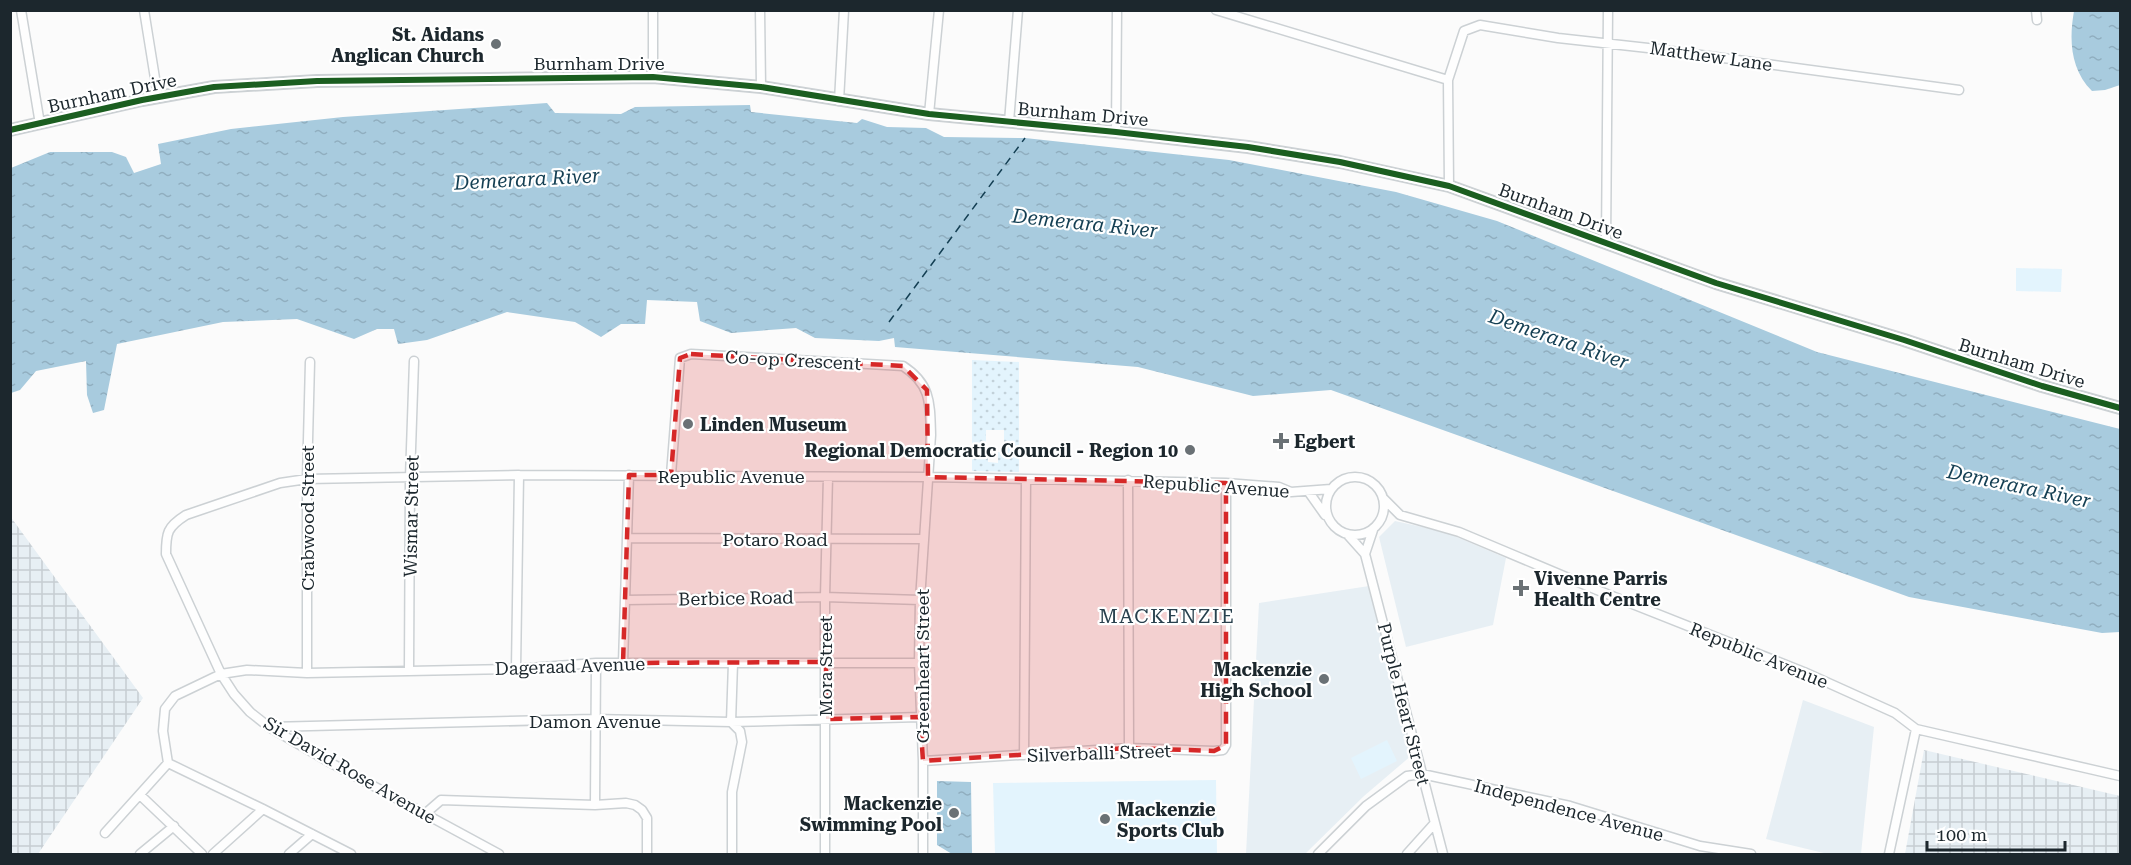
<svg xmlns="http://www.w3.org/2000/svg" width="2131" height="865" font-family="'Roboto Serif',serif">
<style>
.built{fill:#e7eff4}
.industrial{fill:url(#industrial-grid)}
.grass{fill:#e3f4fd}
.garden{fill:url(#garden-dots);fill-rule:evenodd}
.water{fill:url(#water-ripples)}
.lines{fill:none;stroke-linecap:round;stroke-linejoin:round}
.ferry{stroke:#143f53;stroke-width:1.5;stroke-dasharray:8 6;stroke-linecap:butt}
.minor-casing{stroke:#ccd1d4;stroke-width:11}
.tertiary-casing{stroke:#ccd1d4;stroke-width:14}
.minor{stroke:#fefefe;stroke-width:8}
.tertiary{stroke:#fefefe;stroke-width:10}
.cycleway-casing{stroke:#fff;stroke-width:10}
.cycleway{stroke:#1b5e20;stroke-width:6}
.marked{fill:#d62828;fill-opacity:0.2;stroke:#d62828;stroke-width:4.5;stroke-dasharray:12 8;stroke-linejoin:round}
.poi-dot{fill:#6a7175;stroke:#fff;stroke-width:2}
.labels{text-anchor:middle;dominant-baseline:central;stroke-width:4.5;stroke-linejoin:round;paint-order:stroke}
.poi-label{font-size:18px;font-weight:bold;fill:#1c272d;stroke:#fff;text-anchor:end}
.street-label{font-size:18px;fill:#1c272d;stroke:#fff}
.water-label{font-size:20px;font-style:italic;fill:#143f53;stroke:#fff}
.neighbourhood-label{font-size:20px;letter-spacing:1.5px;fill:#29414e;stroke:#fff}
</style>
<defs>
<pattern id="industrial-grid" width="8" height="8" patternUnits="userSpaceOnUse" patternTransform="scale(1.5)"><rect width="8" height="8" fill="#e7eff4"/><path d="M0 4h8M4 0v8" fill="none" stroke="#c6cdd2"/></pattern>
<pattern id="garden-dots" width="8" height="8" patternUnits="userSpaceOnUse" patternTransform="scale(1.5)"><rect width="8" height="8" fill="#e3f4fd"/><path d="M2 2h.1M6 6h.1" fill="none" stroke="#c2d1d9" stroke-width="1.8" stroke-linecap="round"/></pattern>
<pattern id="water-ripples" width="26" height="14" patternUnits="userSpaceOnUse" patternTransform="scale(1.5)"><rect width="26" height="14" fill="#a8cbde"/><path d="M2 4q2-2 4 0t4 0M15 11q2-2 4 0t4 0" fill="none" stroke="#90aebf"/></pattern>
</defs>
<rect width="100%" height="100%" fill="#fbfbfb"/>
<path class="built" d="M1395,521L1445,532L1506,558L1493,625L1406,647L1379,537Z
M1369,586L1412,755L1364,796L1305,854H1246L1259,603Z
M1803,700L1874,727L1861,854H1828L1766,839Z"/>
<path class="industrial" d="M10,516L143,698L38,854H11Z
M1924,750L2120,796V854H1905Z"/>
<path class="grass" d="M2016,268L2062,269L2061,292L2016,291Z
M1387,740L1397,761L1361,779L1351,758Z
M1216,780L1217,854H995L993,783Z"/>
<path class="garden" d="M972,360L1019,362V472L972,471ZM986,430H1004V452H998V463L988,462V452L986,451Z"/>
<path class="water" d="M2074,11H2120V85L2105,90L2092,91C2070,69 2069,39 2074,11Z
M547,103L555,113L621,114L635,107L750,105L751,112L857,123L862,119L887,127L926,128L944,137L1025,138L1229,160L1396,192L1497,221L1817,352L2120,429V632L2102,633L1909,597L1331,390L1253,396L1138,367L895,347L894,338L879,341L815,338L796,328L731,333L700,321L697,302L647,300L645,324H621L601,337L575,322L507,312L427,340L398,344L394,329H377L354,339L297,319L223,322L117,344L104,410L93,413L87,395L86,361L36,371L20,390L11,393V168L50,152H112L126,157L134,173L161,164L158,144L231,129L343,117Z
M937,781L971,782L972,854H952L937,845Z"/>
<g class="lines">
<path class="ferry" d="M889,322L1025,138"/>
<defs>
<path id="minor" d="M21,10L40,124
M144,10L158,97
M653,10V77
M760,10L761,87
M1216,10L1448,80
M2036,10L2037,20
M839,101L844,10
M929,114L939,10
M1009,122L1018,10
M1116,132L1117,10
M1449,186L1448,80L1464,31L1480,25L1558,38L1657,49L1959,90
M1606,242L1608,10
M671,475L680,358L691,354L903,366C931,384 930,403 931,435L920,600L919,663L923,761V854
M1326 506a29 29 0 1 1 58 0a29 29 0 1 1-58 0Z
M1128,480L1129,748
M1308,491L1325,515
M1383,498L1400,515L1459,532L1597,590L1804,672L1895,713L1916,729L2120,776
M1348,535L1365,554L1443,854
M628,538L923,539
M1365,554L1373,530
M625,600L825,597L920,600
M623,663L629,475
M516,669L519,475
M409,670L410,478L414,361
M307,673V479L310,362
M270,727L594,719L731,722L920,717
M1024,755L1026,479
M923,761L1129,748L1214,751L1223,750L1226,745V483
M140,795L202,854
M595,805L596,663
M426,813L441,800L595,805L626,803L635,805L642,810L647,818V854
M105,833L168,763
M140,854L174,826
M213,854L263,809
M289,854L312,834
M351,854L263,809L168,763L163,731L165,709L175,696L221,674L247,670L307,673L516,669L596,663H919
M499,854L331,763L269,727L250,712L234,694L221,674L166,554C166,533 167,527 186,515L280,483L307,479L519,475L928,477L1226,483L1279,487L1291,492L1331,489
M732,854V792L742,742L740,731L731,722L733,663
M825,854V597L828,477
M1318,854L1366,806L1407,776L1422,774L1570,806L1700,846L1751,854
M1407,854L1434,824
M1889,854L1916,729"/>
<path id="tertiary" d="M10,130L142,100L214,87L317,81L653,77L761,87L929,114L1116,132L1248,147L1340,162L1449,186L1716,283L1904,340L2042,386L2120,408"/>
</defs>
<use href="#minor" class="minor-casing"/>
<use href="#tertiary" class="tertiary-casing"/>
<use href="#minor" class="minor"/>
<use href="#tertiary" class="tertiary"/>
<defs>
<path id="cycleway" d="M10,130L142,100L214,87L317,81L653,77L761,87L929,114L1116,132L1248,147L1340,162L1449,186L1716,283L1904,340L2042,386L2120,408"/>
</defs>
<use href="#cycleway" class="cycleway-casing"/>
<use href="#cycleway" class="cycleway"/>
</g>
<path class="marked" d="M691,354L903,366L927,390L928,477L1226,483V745L1214,751L1129,748L923,761L920,717L826,719V662L623,663L629,475H671L680,358Z"/>
<g class="poi-dot">
<circle cx="496" cy="44" r="6"/>
<circle cx="688" cy="424" r="6"/>
<path d="M1278 432h6v6h6v6h-6v6h-6v-6h-6v-6h6z"/>
<circle cx="1190" cy="450" r="6"/>
<path d="M1518 579h6v6h6v6h-6v6h-6v-6h-6v-6h6z"/>
<circle cx="1324" cy="679" r="6"/>
<circle cx="954" cy="813" r="6"/>
<circle cx="1105" cy="819" r="6"/>
</g>
<g class="labels">
<g class="poi-label">
<text x="484" y="34">St. Aidans<tspan x="484" dy="21">Anglican Church</tspan></text>
<text x="700" y="424" text-anchor="start">Linden Museum</text>
<text x="1294" y="441" text-anchor="start">Egbert</text>
<text x="1178" y="450">Regional Democratic Council - Region 10</text>
<text x="1534" y="578" text-anchor="start">Vivenne Parris<tspan x="1534" dy="21">Health Centre</tspan></text>
<text x="1312" y="669">Mackenzie<tspan x="1312" dy="21">High School</tspan></text>
<text x="942" y="803">Mackenzie<tspan x="942" dy="21">Swimming Pool</tspan></text>
<text x="1117" y="809" text-anchor="start">Mackenzie<tspan x="1117" dy="21">Sports Club</tspan></text>
</g>
<g class="street-label">
<text transform="translate(1711 56) rotate(8)">Matthew Lane</text>
<text x="599" y="63">Burnham Drive</text>
<text transform="translate(112 93) rotate(-12)">Burnham Drive</text>
<text transform="translate(1083 114) rotate(5)">Burnham Drive</text>
<text transform="translate(1561 211) rotate(20)">Burnham Drive</text>
<text transform="translate(793 360) rotate(3)">Co-op Crescent</text>
<text transform="translate(2022 363) rotate(17)">Burnham Drive</text>
<text x="731" y="476">Republic Avenue</text>
<text transform="translate(1216 486) rotate(4)">Republic Avenue</text>
<text transform="translate(411 516) rotate(-89)">Wismar Street</text>
<text transform="translate(307 518) rotate(-90)">Crabwood Street</text>
<text x="775" y="539">Potaro Road</text>
<text transform="translate(736 598) rotate(-1)">Berbice Road</text>
<text transform="translate(1759 655) rotate(22)">Republic Avenue</text>
<text transform="translate(570 666) rotate(-2)">Dageraad Avenue</text>
<text transform="translate(825 666) rotate(-90)">Mora Street</text>
<text transform="translate(922 666) rotate(-90)">Greenheart Street</text>
<text transform="translate(1404 704) rotate(76)">Purple Heart Street</text>
<text x="595" y="721">Damon Avenue</text>
<text transform="translate(1099 753) rotate(-2)">Silverballi Street</text>
<text transform="translate(350 770) rotate(30)">Sir David Rose Avenue</text>
<text transform="translate(1569 810) rotate(15)">Independence Avenue</text>
</g>
<g class="water-label">
<text transform="translate(527 179) rotate(-3)">Demerara River</text>
<text transform="translate(1085 223) rotate(6)">Demerara River</text>
<text transform="translate(1559 339) rotate(19)">Demerara River</text>
<text transform="translate(2019 486) rotate(12)">Demerara River</text>
</g>
<g class="neighbourhood-label">
<text x="1167" y="616">MACKENZIE</text>
</g>
</g>
<rect width="2131" height="865" fill="none" stroke="#1c272d" stroke-width="24"/>
<path d="M1927 841v9h138v-9" fill="none" stroke="#1c272d" stroke-width="3"/>
<text x="1936" y="841" font-size="18" fill="#1c272d" stroke="#ffffff" stroke-width="4.5" paint-order="stroke">100 m</text>
</svg>
